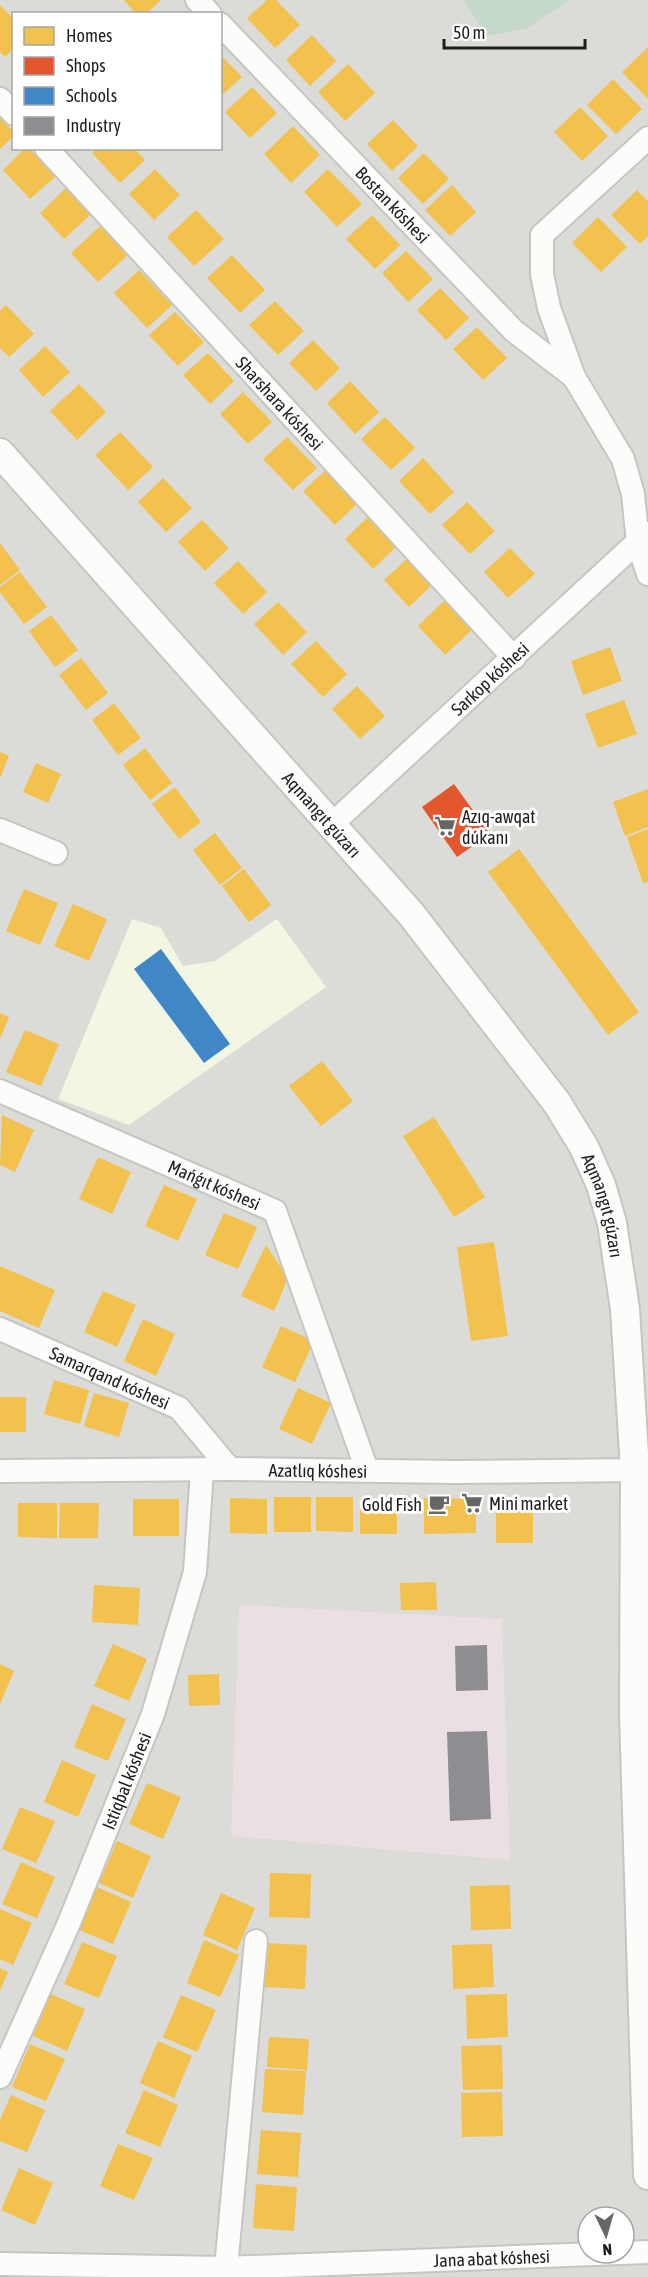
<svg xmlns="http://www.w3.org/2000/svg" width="648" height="2277" font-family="'Asap Condensed',sans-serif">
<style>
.residential{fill:#dbdbd8;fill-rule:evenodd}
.industrial{fill:#eae0e4}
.education{fill:#f3f6e2}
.cemetery{fill:#c5d8c9}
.homes{fill:#f2c14e}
.shops{fill:#e4572e}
.schools{fill:#3f88c5}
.industry{fill:#8d8d92}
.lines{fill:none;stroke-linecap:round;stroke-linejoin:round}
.minor-casing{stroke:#c5c5c3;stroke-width:26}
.tertiary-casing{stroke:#c5c5c3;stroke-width:32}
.minor{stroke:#fcfcfb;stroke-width:22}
.tertiary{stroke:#fcfcfb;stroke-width:28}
.labels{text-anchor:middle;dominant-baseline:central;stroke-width:6;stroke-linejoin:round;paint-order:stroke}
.street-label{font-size:18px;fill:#1e1e1e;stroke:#fff}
.poi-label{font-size:18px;fill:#1e1e1e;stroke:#fff;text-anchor:start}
</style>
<rect width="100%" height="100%" fill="#ecece7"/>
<path class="residential" d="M0,0H648V2277H0ZM14,14H220V148H14ZM588,2217H624V2253H588Z"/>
<path class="industrial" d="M239,1605L502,1619L510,1860L231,1836Z"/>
<path class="education" d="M132,919L161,928L183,966L215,961L277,919L326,987L129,1125L58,1099Z"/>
<path class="cemetery" d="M463,0H569L527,28L488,36Z"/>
<path class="homes" d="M124,0H161L146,14H136Z
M267,0H276L300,25L275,48L247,18Z
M0,5L14,19V48L5,57L0,52Z
M312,35L336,61L310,86L286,60Z
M648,47V99L622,72Z
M220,54L242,77L220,97Z
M348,64L375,93L345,121L318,92Z
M613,79L642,109L616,134L587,105Z
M252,87L277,113L250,138L225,112Z
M580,107L608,136L582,161L554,132Z
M0,118L14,132V136L0,149Z
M393,120L418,146L392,171L367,144Z
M293,126L320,155L291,183L264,154Z
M25,148H29L55,177L30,199L3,170Z
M97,148H134L145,160L120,183L92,153Z
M424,153L449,179L423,204L398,178Z
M155,169L180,195L154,220L129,194Z
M328,169L362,204L337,227L304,192Z
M452,185L476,212L450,236L425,210Z
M66,188L91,214L64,239L40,213Z
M637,190L648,201V236L640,244L611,215Z
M196,210L224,239L194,266L167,237Z
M372,215L400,245L375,269L346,239Z
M598,217L627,247L601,272L572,243Z
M100,226L128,255L98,282L71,253Z
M406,251L433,279L408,302L382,273Z
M232,255L265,290L240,313L207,278Z
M139,270L172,305L147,328L114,293Z
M440,288L469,318L446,340L417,310Z
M275,301L304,331L278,355L249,325Z
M6,305L34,334L9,357L0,348V311Z
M175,312L204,342L178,366L149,335Z
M477,327L507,358L483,380L453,349Z
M313,340L340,368L316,391L289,363Z
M45,346L70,372L43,397L19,370Z
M208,353L234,381L210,404L183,375Z
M350,381L379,412L355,434L327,403Z
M79,384L106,412L77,440L50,411Z
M243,392L272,422L248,444L220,414Z
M385,417L415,448L391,470L361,439Z
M120,432L153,467L128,490L95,455Z
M287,437L317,468L293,490L263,459Z
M423,458L454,492L430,514L399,481Z
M328,468L359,502L335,525L303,491Z
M163,478L192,508L166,532L138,502Z
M467,502L495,531L470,554L442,525Z
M369,516L397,546L373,569L345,539Z
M202,520L229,548L205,571L178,542Z
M0,543L20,570L0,585Z
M510,548L535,574L508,598L484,572Z
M410,556L435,582L409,607L384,580Z
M238,561L267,592L243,614L214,583Z
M20,572L47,607L24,624L0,592V587Z
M447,598L475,627L445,655L418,626Z
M278,602L307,632L283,655L254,624Z
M51,615L78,650L55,667L29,631Z
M316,641L347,674L323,697L291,664Z
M610,647L622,681L583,695L571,661Z
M81,658L108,693L86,710L59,675Z
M357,686L385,716L360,739L332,709Z
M624,700L637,734L598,748L585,714Z
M114,703L141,738L118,755L92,720Z
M145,748L172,783L150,800L123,765Z
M0,752L9,756L0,778Z
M36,763L61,774L48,803L23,792Z
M175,787L201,822L179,839L152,804Z
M648,789V827L625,836L613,802Z
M648,829V882L643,883L627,837Z
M215,833L242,868L220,885L193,850Z
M519,849L639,1012L608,1035L488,872Z
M244,869L271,905L249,922L222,886Z
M24,889L58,903L40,945L6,931Z
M73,904L107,919L89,961L54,946Z
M0,1013L9,1017L0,1039Z
M25,1030L59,1044L41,1086L6,1072Z
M322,1061L353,1101L321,1126L289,1086Z
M2,1115L34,1130L15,1172L0,1165Z
M434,1117L485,1197L454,1217L403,1136Z
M98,1157L131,1172L112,1214L79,1199Z
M164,1185L197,1199L178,1241L145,1226Z
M224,1213L257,1227L238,1269L205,1255Z
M494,1242L508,1336L471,1341L457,1247Z
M266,1245L288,1278L274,1311L241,1296Z
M0,1266L55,1290L39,1328L0,1311Z
M103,1291L136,1305L117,1347L84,1332Z
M143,1319L175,1334L156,1376L124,1361Z
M281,1326L314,1341L295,1382L262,1367Z
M54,1380L89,1390L80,1424L44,1414Z
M298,1388L331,1403L312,1444L279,1429Z
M94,1393L129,1403L119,1437L84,1426Z
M0,1397H26V1432H0Z
M274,1497H311V1532H274Z
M316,1497H353V1532L316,1531Z
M230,1498L267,1499V1534L230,1533Z
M424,1498L476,1499V1533L424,1534Z
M133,1499H179V1536H133Z
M360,1499H397V1534H360Z
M18,1503H57V1538L18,1537Z
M60,1503H99L98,1538H59Z
M496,1508H533V1543H496Z
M436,1582L437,1610H401L400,1583Z
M94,1585L140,1588L138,1625L92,1622Z
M113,1644L147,1659L129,1701L94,1686Z
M0,1664L14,1671L0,1704Z
M219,1674L220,1705L189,1706L188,1675Z
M92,1704L126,1719L108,1761L74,1747Z
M62,1760L96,1775L78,1817L44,1802Z
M147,1783L181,1797L163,1839L129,1824Z
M20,1807L55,1821L36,1863L2,1849Z
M117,1841L151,1856L133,1898L99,1883Z
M21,1862L55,1877L37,1918L2,1904Z
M270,1873L311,1874L310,1918L269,1917Z
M510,1885L511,1929L471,1930L470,1886Z
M97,1887L131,1902L113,1944L79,1930Z
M221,1893L255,1908L237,1950L203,1935Z
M0,1909L32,1923L13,1965L0,1959Z
M204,1940L239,1955L220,1997L187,1983Z
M82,1942L117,1956L99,1998L64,1984Z
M266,1943L307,1945L305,1989L264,1987Z
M492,1944L494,1987L453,1989L452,1945Z
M0,1968L8,1972L0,1991Z
M51,1994L85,2009L67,2051L33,2036Z
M507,1994L508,2037L467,2039L466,1995Z
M181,1995L216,2010L197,2052L163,2037Z
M269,2037L309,2039L307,2070L267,2067Z
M158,2041L192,2056L174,2098L140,2083Z
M30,2044L65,2059L46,2101L12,2087Z
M502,2045L503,2089L463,2090L461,2046Z
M265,2069L306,2071L303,2115L262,2112Z
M144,2090L178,2105L160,2147L125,2133Z
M502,2092L503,2136L462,2137L461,2093Z
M11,2095L45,2110L27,2152L0,2141V2120Z
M261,2130L301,2133L298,2177L257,2174Z
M118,2144L153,2158L134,2200L100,2186Z
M19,2168L53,2183L35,2225L1,2210Z
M256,2184L297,2187L294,2231L253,2228Z"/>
<path class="shops" d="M454,784L490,834L457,857L422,807Z"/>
<path class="schools" d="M161,949L230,1044L204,1063L134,969Z"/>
<path class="industry" d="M487,1645L488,1690L456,1691L455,1646Z
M487,1731L491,1819L450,1821L447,1732Z"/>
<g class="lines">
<defs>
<g id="minor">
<path d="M197,0L210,14"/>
<path id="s1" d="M220,24L514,331L574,377"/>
<path d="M0,99L14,114"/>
<path d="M648,138L542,235V274L549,308L574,377L623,459L633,494L638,543L648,574"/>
<path id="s2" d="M46,148L514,658"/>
<path id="s3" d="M331,825L647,533"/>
<path d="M0,830L56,853"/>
<path id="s4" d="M0,1091L275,1211L367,1470"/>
<path id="s5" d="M0,1329L179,1408L230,1469"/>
<path id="s6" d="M0,1471L230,1469L456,1472L635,1470"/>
<path id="s7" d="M0,2077L69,1923L153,1714L195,1572L202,1470"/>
<path id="s8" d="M0,2264L226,2268L648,2252"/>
<path d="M226,2268L256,1941"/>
</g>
<g id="tertiary">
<path id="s9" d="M0,453L411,914L557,1103L584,1147L601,1185L612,1223L625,1309L635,1470L634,1713L648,2175"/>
</g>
</defs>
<use href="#minor" class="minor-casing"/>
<use href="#tertiary" class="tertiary-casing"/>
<use href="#minor" class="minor"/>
<use href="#tertiary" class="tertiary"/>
</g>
<defs>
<symbol id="supermarket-bare" viewBox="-9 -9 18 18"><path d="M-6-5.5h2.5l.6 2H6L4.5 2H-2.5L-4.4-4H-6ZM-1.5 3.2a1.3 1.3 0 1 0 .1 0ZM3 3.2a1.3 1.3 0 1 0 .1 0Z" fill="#666664" stroke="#fff" stroke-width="2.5" paint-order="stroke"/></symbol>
<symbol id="cafe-bare" viewBox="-9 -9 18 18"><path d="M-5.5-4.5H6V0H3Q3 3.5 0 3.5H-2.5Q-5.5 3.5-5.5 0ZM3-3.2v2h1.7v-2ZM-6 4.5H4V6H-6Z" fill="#666664" stroke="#fff" stroke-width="2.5" paint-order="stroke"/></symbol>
</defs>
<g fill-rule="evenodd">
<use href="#supermarket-bare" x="430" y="811" width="30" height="30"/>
<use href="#supermarket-bare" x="457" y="1488" width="30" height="30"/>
<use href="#cafe-bare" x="424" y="1489" width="30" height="30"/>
</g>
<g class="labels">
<g class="street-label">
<text stroke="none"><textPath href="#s1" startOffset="250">Bostan kóshesi</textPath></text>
<text stroke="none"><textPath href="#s2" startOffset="346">Sharshara kóshesi</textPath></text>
<text stroke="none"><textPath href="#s3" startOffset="216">Sarkop kóshesi</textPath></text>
<text stroke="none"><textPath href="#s9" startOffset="484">Aqmangıt gúzarı</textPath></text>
<text stroke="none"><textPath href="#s4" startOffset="234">Mańǵıt kóshesi</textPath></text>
<text stroke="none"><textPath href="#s9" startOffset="970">Aqmangıt gúzarı</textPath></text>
<text stroke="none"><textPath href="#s5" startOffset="120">Samarqand kóshesi</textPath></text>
<text stroke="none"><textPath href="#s6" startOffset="318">Azatlıq kóshesi</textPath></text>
<text stroke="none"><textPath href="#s7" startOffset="322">Istiqbal kóshesi</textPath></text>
<text stroke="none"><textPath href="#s8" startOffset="492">Jana abat kóshesi</textPath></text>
</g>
<g class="poi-label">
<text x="462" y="816">Azıq-awqat<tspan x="462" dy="21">dúkanı</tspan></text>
<text x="489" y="1503">Mini market</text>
<text x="422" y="1504" text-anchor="end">Gold Fish</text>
</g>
</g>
<rect x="12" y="12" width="210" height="138" fill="#ffffff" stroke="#a5a5a5" stroke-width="1.5"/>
<rect x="24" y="27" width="30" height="18" fill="#f2c14e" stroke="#a5a5a5" stroke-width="1.5"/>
<text x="66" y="42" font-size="18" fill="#1e1e1e">Homes</text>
<rect x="24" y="57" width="30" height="18" fill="#e4572e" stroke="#a5a5a5" stroke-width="1.5"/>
<text x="66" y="72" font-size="18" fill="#1e1e1e">Shops</text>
<rect x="24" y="87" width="30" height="18" fill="#3f88c5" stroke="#a5a5a5" stroke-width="1.5"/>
<text x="66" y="102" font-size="18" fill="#1e1e1e">Schools</text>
<rect x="24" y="117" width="30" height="18" fill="#8d8d92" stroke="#a5a5a5" stroke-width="1.5"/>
<text x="66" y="132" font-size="18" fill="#1e1e1e">Industry</text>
<g transform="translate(606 2235) rotate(175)"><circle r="28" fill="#ffffff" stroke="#a5a5a5" stroke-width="1.5"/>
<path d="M0-4.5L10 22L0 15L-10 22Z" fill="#666664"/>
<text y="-9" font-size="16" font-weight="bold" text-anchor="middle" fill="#1e1e1e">N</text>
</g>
<path d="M444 39v9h141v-9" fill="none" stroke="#1e1e1e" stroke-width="3"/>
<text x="453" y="39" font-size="18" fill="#1e1e1e" stroke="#ffffff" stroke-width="4.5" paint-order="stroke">50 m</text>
</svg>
